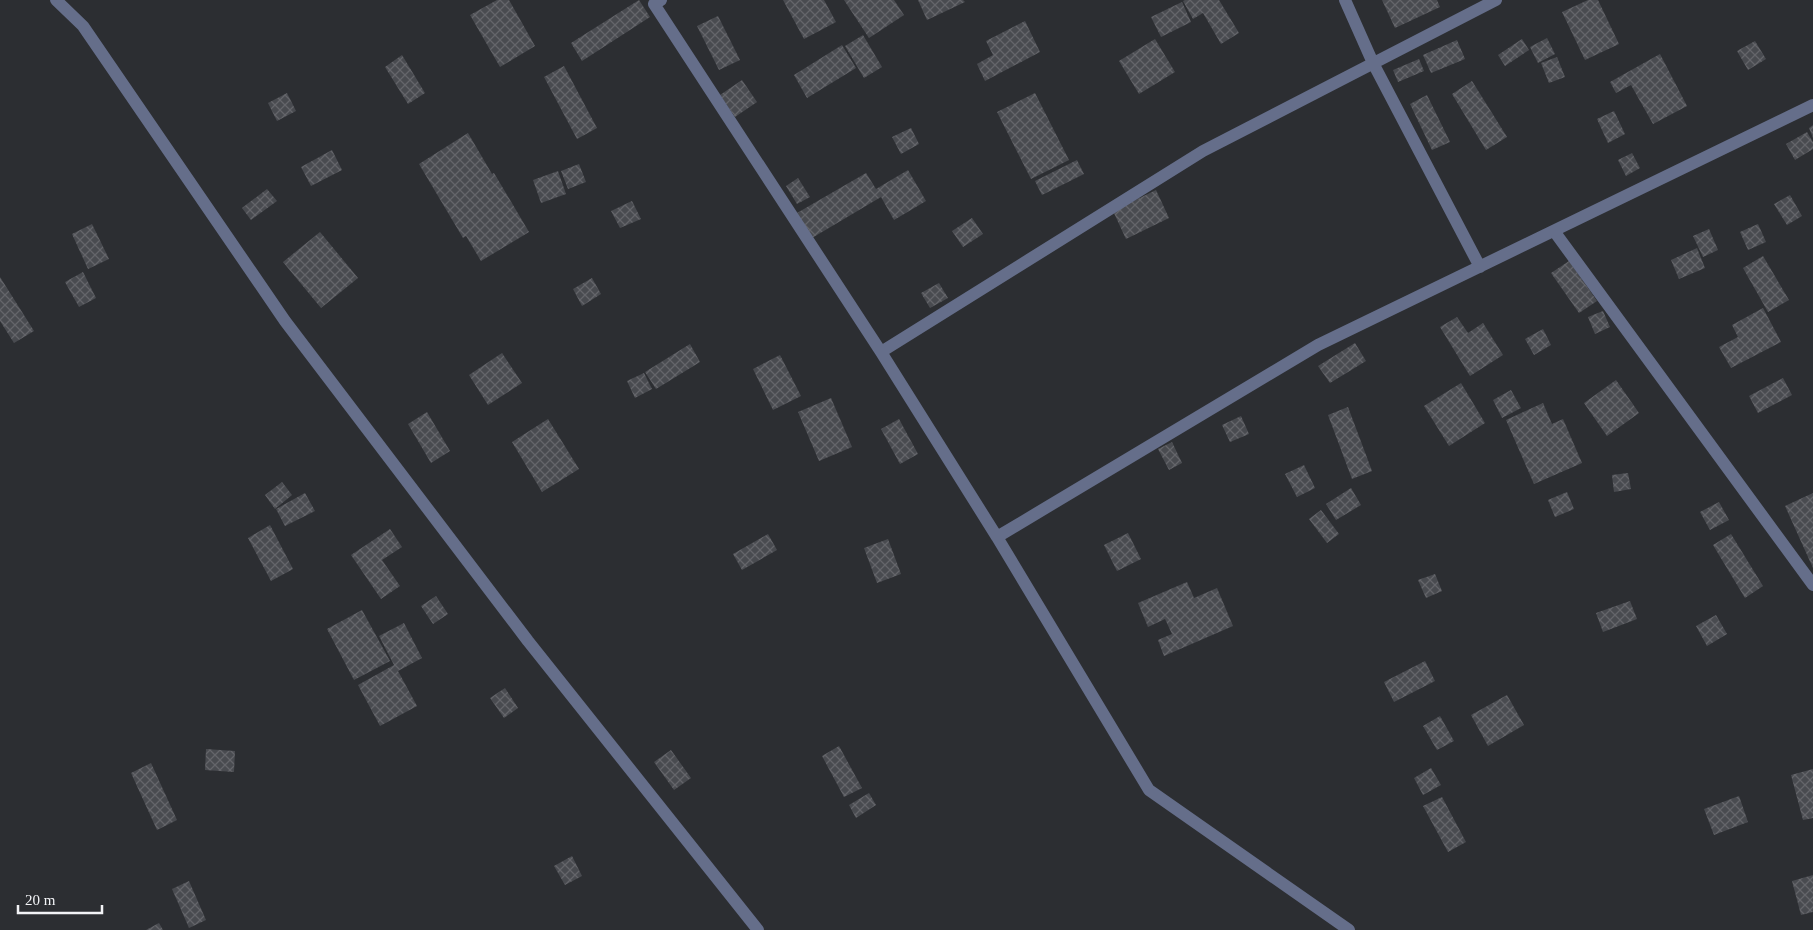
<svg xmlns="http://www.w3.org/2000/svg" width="1813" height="930" font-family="Georgia,serif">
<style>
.building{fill:url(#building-cross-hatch)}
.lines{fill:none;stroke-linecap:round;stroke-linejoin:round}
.minor{stroke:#656e8a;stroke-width:12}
</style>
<defs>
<pattern id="building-cross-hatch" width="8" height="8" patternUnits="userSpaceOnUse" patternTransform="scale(1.25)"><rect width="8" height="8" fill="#494b50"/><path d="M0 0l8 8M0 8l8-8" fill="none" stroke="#64656a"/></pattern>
</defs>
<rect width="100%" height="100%" fill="#2c2e32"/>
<path class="building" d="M497,0H509L535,46L500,67L470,15Z
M639,0L650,17L582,61L571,43Z
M783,0H824L836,22L804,39Z
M844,0H894L904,15L869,38Z
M918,0H963L965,2L927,20Z
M1185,0H1219L1239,33L1221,44L1203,13L1193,19L1183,1Z
M1382,0H1437L1440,7L1395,28Z
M1588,0H1598L1619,44L1585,60L1562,12Z
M1182,2L1191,22L1161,37L1151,17Z
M718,16L740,60L719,70L697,26Z
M1025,21L1040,52L985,81L977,64L993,55L986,41Z
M863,35L882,67L864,78L845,46Z
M1547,38L1555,54L1538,63L1530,47Z
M1155,39L1175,72L1139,94L1119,61Z
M1522,39L1529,50L1505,66L1498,55Z
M1457,40L1465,59L1431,73L1423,55Z
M1755,41L1766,59L1748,70L1737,51Z
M842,45L856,68L807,98L794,75Z
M1660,54L1687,106L1653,124L1631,85L1616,93L1610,82Z
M402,55L425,93L408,104L385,67Z
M1557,57L1565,77L1549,83L1541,63Z
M1419,59L1424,71L1398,82L1393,70Z
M564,66L597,128L577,139L544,77Z
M742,80L757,102L735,117L720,95Z
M1472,81L1507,137L1486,150L1452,94Z
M287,93L296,111L277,121L268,103Z
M1035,93L1069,160L1031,179L997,112Z
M1427,95L1450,142L1432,150L1410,104Z
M1614,111L1625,134L1608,143L1597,119Z
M1813,125V138L1809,128Z
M911,128L919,144L901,154L892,137Z
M1807,132L1813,142V149L1795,160L1786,144Z
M468,133L492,174L494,173L529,232L481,261L466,236L463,238L419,164Z
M332,150L342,170L311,186L301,167Z
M1632,153L1640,168L1626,176L1618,160Z
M1077,160L1084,174L1042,195L1035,181Z
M579,164L586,182L568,189L561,171Z
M908,170L926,201L894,220L881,197L812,238L797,213L866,173L876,189Z
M558,171L566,194L541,203L533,180Z
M798,178L810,197L797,204L786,186Z
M267,189L277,201L251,220L242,208Z
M1156,190L1169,218L1126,239L1113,211Z
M1790,195L1802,216L1787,225L1774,204Z
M632,201L641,219L620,228L611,211Z
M972,218L983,234L963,247L952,231Z
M92,224L109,259L88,269L72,234Z
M1758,224L1766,242L1748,250L1740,232Z
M1709,229L1718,250L1703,257L1693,236Z
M320,232L358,278L321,308L283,262Z
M1697,248L1705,268L1679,279L1671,260Z
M1763,256L1789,300L1768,312L1743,268Z
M1569,261L1597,301L1579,313L1551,273Z
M83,272L96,298L79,307L65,282Z
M0,277L34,331L14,343L0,321Z
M592,278L601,294L582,306L573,289Z
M939,283L948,298L930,308L921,293Z
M1763,308L1781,342L1731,368L1719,347L1738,337L1732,325Z
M1603,311L1610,327L1595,334L1588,317Z
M1457,317L1468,333L1483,323L1503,355L1470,376L1440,327Z
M1543,329L1551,345L1534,355L1525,339Z
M1355,343L1366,361L1330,383L1318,366Z
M690,344L700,362L656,389L645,372Z
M502,353L522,383L488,405L469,375Z
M780,355L801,396L773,410L753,369Z
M644,373L652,389L635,398L627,381Z
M1783,378L1792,395L1758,413L1749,396Z
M1616,380L1639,413L1607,436L1584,403Z
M1461,383L1485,423L1449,446L1424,406Z
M1511,390L1521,408L1502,418L1493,400Z
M831,398L852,447L819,461L798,412Z
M1543,403L1552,424L1563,419L1582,463L1534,484L1506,420Z
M1348,407L1372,471L1352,479L1328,415Z
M427,412L450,451L431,463L408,424Z
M1241,416L1249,434L1230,442L1222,425Z
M548,419L579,469L542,492L512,442Z
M899,419L918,454L900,464L881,429Z
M1172,442L1182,463L1169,470L1158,449Z
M1304,465L1315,488L1297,497L1285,474Z
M1628,473L1631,489L1614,492L1612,475Z
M282,482L292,495L275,509L265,495Z
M1351,488L1361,505L1336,520L1326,504Z
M1567,492L1574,509L1555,517L1548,500Z
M305,493L315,511L285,526L276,509Z
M1813,493V568L1785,506Z
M1719,502L1729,520L1710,530L1700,512Z
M1321,510L1339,534L1327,543L1309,519Z
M270,525L293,569L271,581L248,538Z
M390,529L402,547L382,560L400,586L381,599L351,555Z
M1128,533L1141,559L1117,571L1104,545Z
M768,534L777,550L742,570L733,554Z
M1731,534L1763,586L1745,598L1713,545Z
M888,539L901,574L877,583L864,548Z
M1435,574L1442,591L1426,598L1418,580Z
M1187,582L1194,598L1217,588L1233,626L1164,656L1158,640L1172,634L1165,619L1148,627L1138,603Z
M436,596L448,614L433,624L421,606Z
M1630,601L1637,619L1603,632L1596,613Z
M362,610L390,661L354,680L327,629Z
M1716,615L1727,634L1707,646L1696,626Z
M404,623L422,658L398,671L417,706L380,726L358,685L394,665L379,636Z
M1425,661L1435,681L1394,702L1384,682Z
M505,688L518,708L504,718L490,698Z
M1507,695L1524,725L1488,746L1471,715Z
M1440,716L1454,741L1437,750L1423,726Z
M839,746L862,788L844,797L822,756Z
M206,749L235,751L234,772L205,770Z
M671,750L691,778L674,790L654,762Z
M151,763L177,820L157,830L131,773Z
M1431,768L1441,785L1423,795L1414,778Z
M1813,769V818L1803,820L1791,775Z
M869,793L876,805L856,818L849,805Z
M1739,796L1748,822L1714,835L1704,809Z
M1442,797L1466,842L1448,852L1423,806Z
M572,856L582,876L565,885L554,866Z
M1813,875V912L1801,915L1792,881Z
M189,881L206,920L189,928L172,889Z
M159,923L163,930H146Z"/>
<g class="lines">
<path class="minor" d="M56,0L83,26L285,321L528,641L758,930
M661,0L654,4L881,352L997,537
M1345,0L1373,63L1480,267
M1554,231L1813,585
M881,352L1203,151L1496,0
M1349,930L1149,790L997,537L1318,345L1813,105"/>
</g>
<path d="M18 905v8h84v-8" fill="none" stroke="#f2f3f6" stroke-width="2.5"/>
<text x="25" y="905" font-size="15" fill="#f2f3f6" stroke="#2c2e32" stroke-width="4" paint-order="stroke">20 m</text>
</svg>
